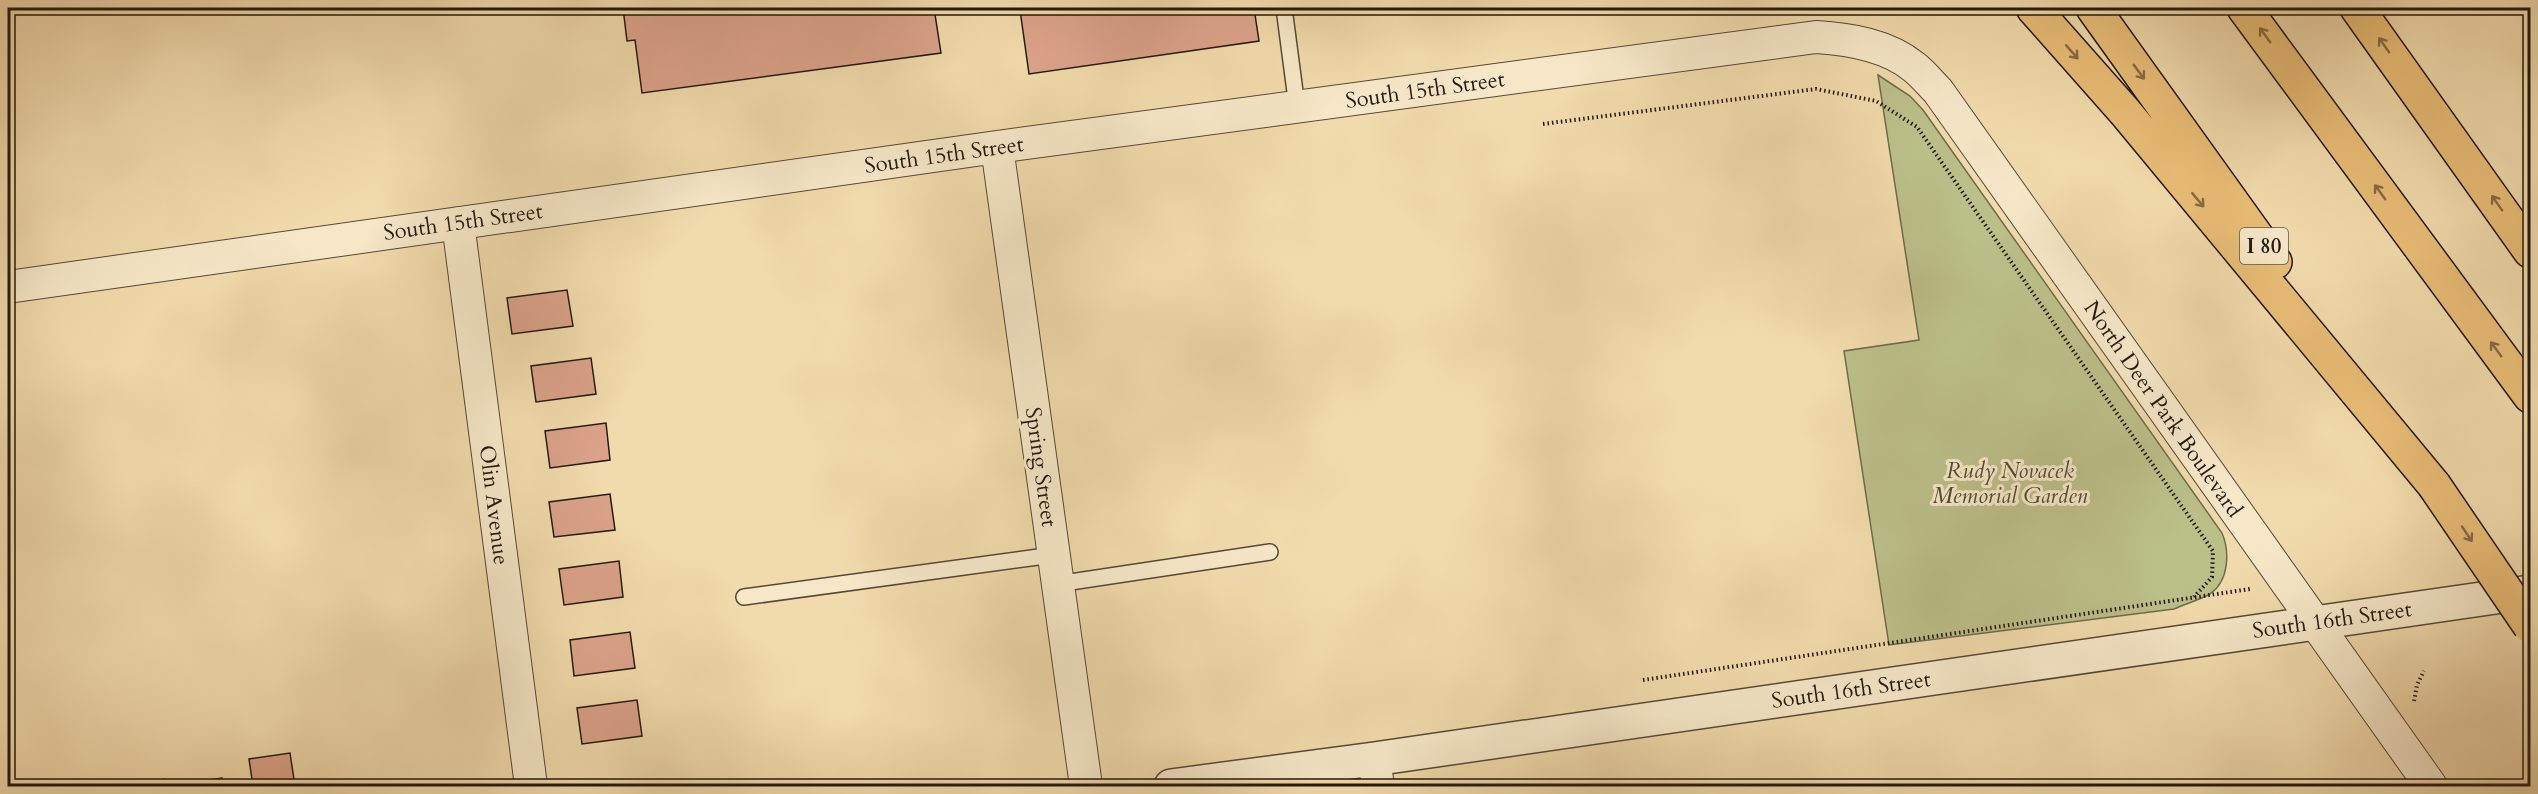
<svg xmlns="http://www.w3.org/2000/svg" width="2538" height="794" font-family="Cardo,serif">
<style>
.green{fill:#bbbf88;stroke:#6e6c4c;stroke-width:1.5}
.building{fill:#dba289;stroke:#221910;stroke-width:1.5}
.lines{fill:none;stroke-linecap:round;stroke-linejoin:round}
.service-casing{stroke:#564937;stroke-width:18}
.minor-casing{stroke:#564937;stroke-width:34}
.tertiary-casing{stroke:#564937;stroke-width:36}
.motorway-casing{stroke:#221910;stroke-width:36}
.path{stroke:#221910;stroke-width:4;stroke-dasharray:1.5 3;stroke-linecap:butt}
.service{stroke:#f6e7c8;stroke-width:15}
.minor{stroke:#f6e7c8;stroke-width:32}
.tertiary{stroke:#f6e7c8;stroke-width:33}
.motorway{stroke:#e8bd76;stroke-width:33}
.motorway-bridge-casing{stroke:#221910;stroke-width:36;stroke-linecap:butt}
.motorway-bridge{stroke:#e8bd76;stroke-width:33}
.oneway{stroke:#856b43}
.labels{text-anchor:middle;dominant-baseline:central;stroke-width:6;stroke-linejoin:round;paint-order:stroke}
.shield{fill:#f6e7c8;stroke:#625747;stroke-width:1.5}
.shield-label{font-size:21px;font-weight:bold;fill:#221910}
.street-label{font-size:22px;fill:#221910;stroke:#f6e7c8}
.park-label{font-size:22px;font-style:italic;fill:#504b34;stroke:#f6e7c8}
</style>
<rect width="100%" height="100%" fill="#f1daab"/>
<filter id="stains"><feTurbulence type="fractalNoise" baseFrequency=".00333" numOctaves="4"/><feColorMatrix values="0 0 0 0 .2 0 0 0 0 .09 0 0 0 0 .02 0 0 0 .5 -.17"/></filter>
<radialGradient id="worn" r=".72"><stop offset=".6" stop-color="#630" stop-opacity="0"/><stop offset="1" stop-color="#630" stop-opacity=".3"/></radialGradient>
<path class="green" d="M1878,75L1910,96L1923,110L2222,533C2230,552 2229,581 2210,594C2199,600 2185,604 2174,609L1889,645L1844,351L1919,340Z"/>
<path class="building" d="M623,8H934L941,53L642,93L635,40L627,41Z
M1034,8H1254L1259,41L1029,74L1020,10Z
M567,290L573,326L512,334L507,298Z
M591,358L596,394L536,402L531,366Z
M606,423L610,460L550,468L545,431Z
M610,494L615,530L554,537L549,502Z
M619,561L623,597L564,605L559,569Z
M630,632L635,668L574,676L570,640Z
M637,700L642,736L582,744L577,708Z
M290,753L295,786H253L249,759Z
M222,778L223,786H181V784Z
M165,779L166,786H125V785Z
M1752,782L1753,786H1719Z"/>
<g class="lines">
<defs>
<path id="service" d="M1284,8L1297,107
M1057,584L1270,552
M744,597L1053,555"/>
<path id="minor" d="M997,147L1086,786
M458,223L531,786
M8,287L997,147L1816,37C1850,39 1887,45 1914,67C1923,74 1930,83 1938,91L2431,786
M1374,759L1378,786"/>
<path id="tertiary" d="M1171,786L1374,759L2530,592"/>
<path id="motorway" d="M2033,8L2125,112L2434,485
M2093,8L2275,262
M2244,8L2530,396
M2357,8L2530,251"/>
</defs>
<use href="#service" class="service-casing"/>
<use href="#minor" class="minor-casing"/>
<use href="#tertiary" class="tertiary-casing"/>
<use href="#motorway" class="motorway-casing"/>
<path class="path" d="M1543,124L1816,89L1876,101L1917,127L2213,551L2212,577L2194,597
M1643,680L2250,589
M2414,701L2417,685L2424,671"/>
<use href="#service" class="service"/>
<use href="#minor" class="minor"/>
<use href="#tertiary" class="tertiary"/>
<use href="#motorway" class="motorway"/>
<defs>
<path id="motorway-bridge" d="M2434,485L2530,626"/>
</defs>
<use href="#motorway-bridge" class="motorway-bridge-casing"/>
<use href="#motorway-bridge" class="motorway-bridge"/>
</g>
<defs><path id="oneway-shaft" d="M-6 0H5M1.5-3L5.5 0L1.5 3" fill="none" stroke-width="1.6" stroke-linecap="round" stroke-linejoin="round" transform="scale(1.5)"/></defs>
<g class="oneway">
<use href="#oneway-shaft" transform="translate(2265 35) rotate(-126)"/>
<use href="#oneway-shaft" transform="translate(2384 45) rotate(-125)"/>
<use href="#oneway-shaft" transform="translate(2072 52) rotate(49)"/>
<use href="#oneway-shaft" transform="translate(2139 72) rotate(54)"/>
<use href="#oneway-shaft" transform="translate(2380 192) rotate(-126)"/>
<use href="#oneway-shaft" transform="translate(2198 200) rotate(50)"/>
<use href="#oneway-shaft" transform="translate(2497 203) rotate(-125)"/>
<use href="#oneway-shaft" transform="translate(2496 349) rotate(-126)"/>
<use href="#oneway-shaft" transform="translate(2467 534) rotate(56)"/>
</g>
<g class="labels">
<rect class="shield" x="2240" y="228" width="48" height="36" rx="4.5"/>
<g class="shield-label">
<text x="2264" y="246">I 80</text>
</g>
<g class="street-label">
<text transform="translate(1425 90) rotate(-8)">South 15th Street</text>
<text transform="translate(944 155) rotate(-8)">South 15th Street</text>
<text transform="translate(463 222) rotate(-8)">South 15th Street</text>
<text transform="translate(2163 409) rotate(55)">North Deer Park Boulevard</text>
<text transform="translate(1041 467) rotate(82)">Spring Street</text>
<text transform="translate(494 505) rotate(83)">Olin Avenue</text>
<text transform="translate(2332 620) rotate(-8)">South 16th Street</text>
<text transform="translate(1851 690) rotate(-8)">South 16th Street</text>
</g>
<g class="park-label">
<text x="2010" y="471">Rudy Novacek<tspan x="2010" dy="25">Memorial Garden</tspan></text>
</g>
</g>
<rect width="2538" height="794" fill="none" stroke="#f1daab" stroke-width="30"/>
<rect x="9" y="9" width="2520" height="776" fill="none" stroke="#221910" stroke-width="3"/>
<rect x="15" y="15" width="2508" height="764" fill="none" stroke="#221910" stroke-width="1.5"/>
<rect width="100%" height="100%" filter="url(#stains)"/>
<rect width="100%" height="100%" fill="url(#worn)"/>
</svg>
